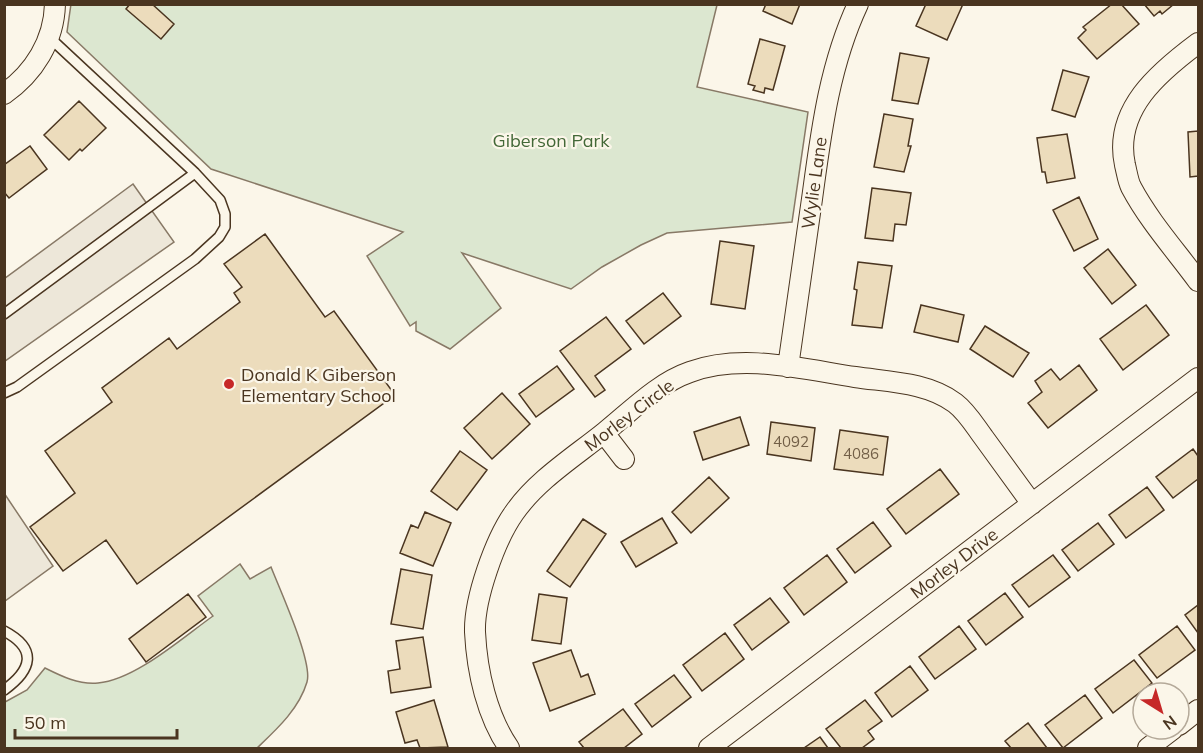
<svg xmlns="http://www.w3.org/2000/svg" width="1203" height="753" font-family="Mulish,sans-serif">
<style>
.green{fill:#dce7d0;stroke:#887966;stroke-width:1.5}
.parking{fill:#ede7d9;stroke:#887966;stroke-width:1.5}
.building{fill:#ecdcbc;stroke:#4a3520;stroke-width:1.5}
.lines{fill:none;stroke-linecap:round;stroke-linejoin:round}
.service-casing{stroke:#4a3520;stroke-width:12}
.minor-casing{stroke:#4a3520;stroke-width:22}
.service{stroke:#fbf6e9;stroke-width:9}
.minor{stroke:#fbf6e9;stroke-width:20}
.poi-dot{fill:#c62828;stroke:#fbf6e9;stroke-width:2}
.labels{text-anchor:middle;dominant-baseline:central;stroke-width:4.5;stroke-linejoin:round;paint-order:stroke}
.number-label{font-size:15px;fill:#725f47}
.park-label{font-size:18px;fill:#436837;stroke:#fbf6e9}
.street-label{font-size:18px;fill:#4a3520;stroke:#fbf6e9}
.poi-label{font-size:18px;fill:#4a3520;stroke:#fbf6e9;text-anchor:start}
</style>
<rect width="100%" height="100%" fill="#fbf6e9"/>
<path class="green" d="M71,4L717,5L697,87L808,112L792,222L667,233L641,245L602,267L571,289L462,253L501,308L450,349L416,331V322L410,326L367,256L403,232L211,169L67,32Z
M240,564L250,579L271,567C280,590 313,662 307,682C299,709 277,729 257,748H5V702L27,690L45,668C61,676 79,685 98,683C135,680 182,638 213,616L198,596Z"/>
<path class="parking" d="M133,184L174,242L5,361L4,279Z
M4,493L53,566L5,601H4Z"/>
<path class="building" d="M130,4H152L174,24L161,39L126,9Z
M766,4H800L792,24L763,11Z
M926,4H963L947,40L916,26Z
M1112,4H1121L1139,24L1097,59L1078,38L1086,30L1083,27Z
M1144,4H1174L1162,14L1160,11L1154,16Z
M760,39L785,46L773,90L765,88L764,93L753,90L755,86L748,84Z
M900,53L929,58L918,104L892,100Z
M1063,70L1089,77L1075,117L1052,110Z
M79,101L106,128L82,151L80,149L69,160L44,135Z
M884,114L913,119L908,146H911L904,172L874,167Z
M1198,131V176L1190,177L1188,132Z
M1067,134L1075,178L1047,183L1045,172H1042L1037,138Z
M30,146L47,169L9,198L4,192V165Z
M872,188L911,193L906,225L895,224L893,241L865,238Z
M1079,197L1098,239L1074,251L1053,210Z
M265,234L325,317L334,311L395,395L137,584L106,540L63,571L30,527L75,493L45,451L112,402L102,388L169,338L177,349L240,302L234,293L242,287L224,264Z
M720,241L754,246L745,309L711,304Z
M1108,249L1136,285L1112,304L1084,268Z
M858,262L892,266L882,328L852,325L857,290L854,289Z
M663,293L681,316L644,344L626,321Z
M921,305L964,315L958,342L914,332Z
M1146,305L1169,335L1123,370L1100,339Z
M606,317L631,349L595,376L605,390L595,397L560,351Z
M985,326L1029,353L1013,377L970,349Z
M1079,365L1097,390L1048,428L1028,403L1042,392L1035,381L1051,369L1060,380Z
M557,366L574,389L536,417L519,394Z
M502,393L530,424L492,459L464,428Z
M740,417L749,445L703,460L694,432Z
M771,422L815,428L811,461L767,454Z
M840,430L888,437L883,475L834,469Z
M1193,449L1198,456V479L1173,498L1156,477Z
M460,451L487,470L457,510L431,491Z
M940,469L959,494L906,534L887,509Z
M709,477L729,498L691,533L672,512Z
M1147,487L1164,510L1126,538L1109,515Z
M425,512L451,523L433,566L400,553L411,525L418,528Z
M662,518L677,543L636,567L621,542Z
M583,519L606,534L570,587L547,571Z
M873,522L891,546L855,573L837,549Z
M1098,523L1114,544L1078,571L1062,550Z
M827,555L847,582L804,615L784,588Z
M1053,555L1070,577L1029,607L1012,585Z
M401,569L432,575L423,629L391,624Z
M1005,593L1023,617L986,645L968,621Z
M188,594L206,617L146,662L129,639Z
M539,594L567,598L561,644L532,640Z
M770,598L789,622L752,650L734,625Z
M1198,605V633L1185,615Z
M959,626L976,649L935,679L919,657Z
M1177,626L1195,650L1157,678L1139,655Z
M725,633L744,659L702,691L683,665Z
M423,637L431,687L391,693L388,671L400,669L396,641Z
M571,650L581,677L588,674L595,694L550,711L533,663Z
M1134,660L1152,683L1113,713L1095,689Z
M910,666L928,690L892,717L875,693Z
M674,675L691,697L652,727L635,704Z
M1085,695L1102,718L1063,748L1045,725Z
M434,700L448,747L420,748L417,740L405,743L396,712Z
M865,700L882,721L868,731L874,739L862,748H841L826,729Z
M623,709L642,734L624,748H584L579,742Z
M1028,723L1047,748H1011L1005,741Z
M820,737L828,748H804Z"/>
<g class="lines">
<defs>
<path id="service" d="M4,314L195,173
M4,393L17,387L195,259L219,237L225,227V214L220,200L195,173L50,38
M4,631C38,649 32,670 4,690"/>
<path id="minor" d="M1198,43C1159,72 1113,110 1125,165C1127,173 1128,181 1131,187C1149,221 1176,251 1198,281
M4,94C34,73 54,41 55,4
M788,367C796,311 804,255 812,199C821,133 829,66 858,4
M604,433L624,459
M1179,725L1198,710
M509,748C487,716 477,672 475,632C474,599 495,540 514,513C537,480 574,457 605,432C631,411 658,383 690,372C742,353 802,369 855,377C888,382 927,382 955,403C967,412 975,426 984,438C1000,460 1016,482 1032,504
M709,748L1198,378
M1148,748L1173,729"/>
</defs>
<use href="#service" class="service-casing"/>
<use href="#minor" class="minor-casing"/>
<use href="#service" class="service"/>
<use href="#minor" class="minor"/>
</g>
<circle class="poi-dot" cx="229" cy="384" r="6"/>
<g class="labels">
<g class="number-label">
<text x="791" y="441">4092</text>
<text x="861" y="453">4086</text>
</g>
<g class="park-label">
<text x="551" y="140">Giberson Park</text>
</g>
<g class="street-label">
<text transform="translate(814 183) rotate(-82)">Wylie Lane</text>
<text transform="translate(629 415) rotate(-37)">Morley Circle</text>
<text transform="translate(954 563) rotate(-37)">Morley Drive</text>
</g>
<g class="poi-label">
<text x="241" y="374">Donald K Giberson<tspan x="241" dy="21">Elementary School</tspan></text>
</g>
</g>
<rect width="1203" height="753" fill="none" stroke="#4a3520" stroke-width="12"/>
<g transform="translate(1161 711) rotate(143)"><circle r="28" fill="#fbf6e9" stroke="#b4a999" stroke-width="1.5"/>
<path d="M0-4.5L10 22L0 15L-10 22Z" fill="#c62828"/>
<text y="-9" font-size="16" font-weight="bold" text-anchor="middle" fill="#4a3520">N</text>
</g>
<path d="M15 729v9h162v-9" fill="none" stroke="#4a3520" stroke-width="3"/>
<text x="24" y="729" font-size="18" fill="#4a3520" stroke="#fbf6e9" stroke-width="4.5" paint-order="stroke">50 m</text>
</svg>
